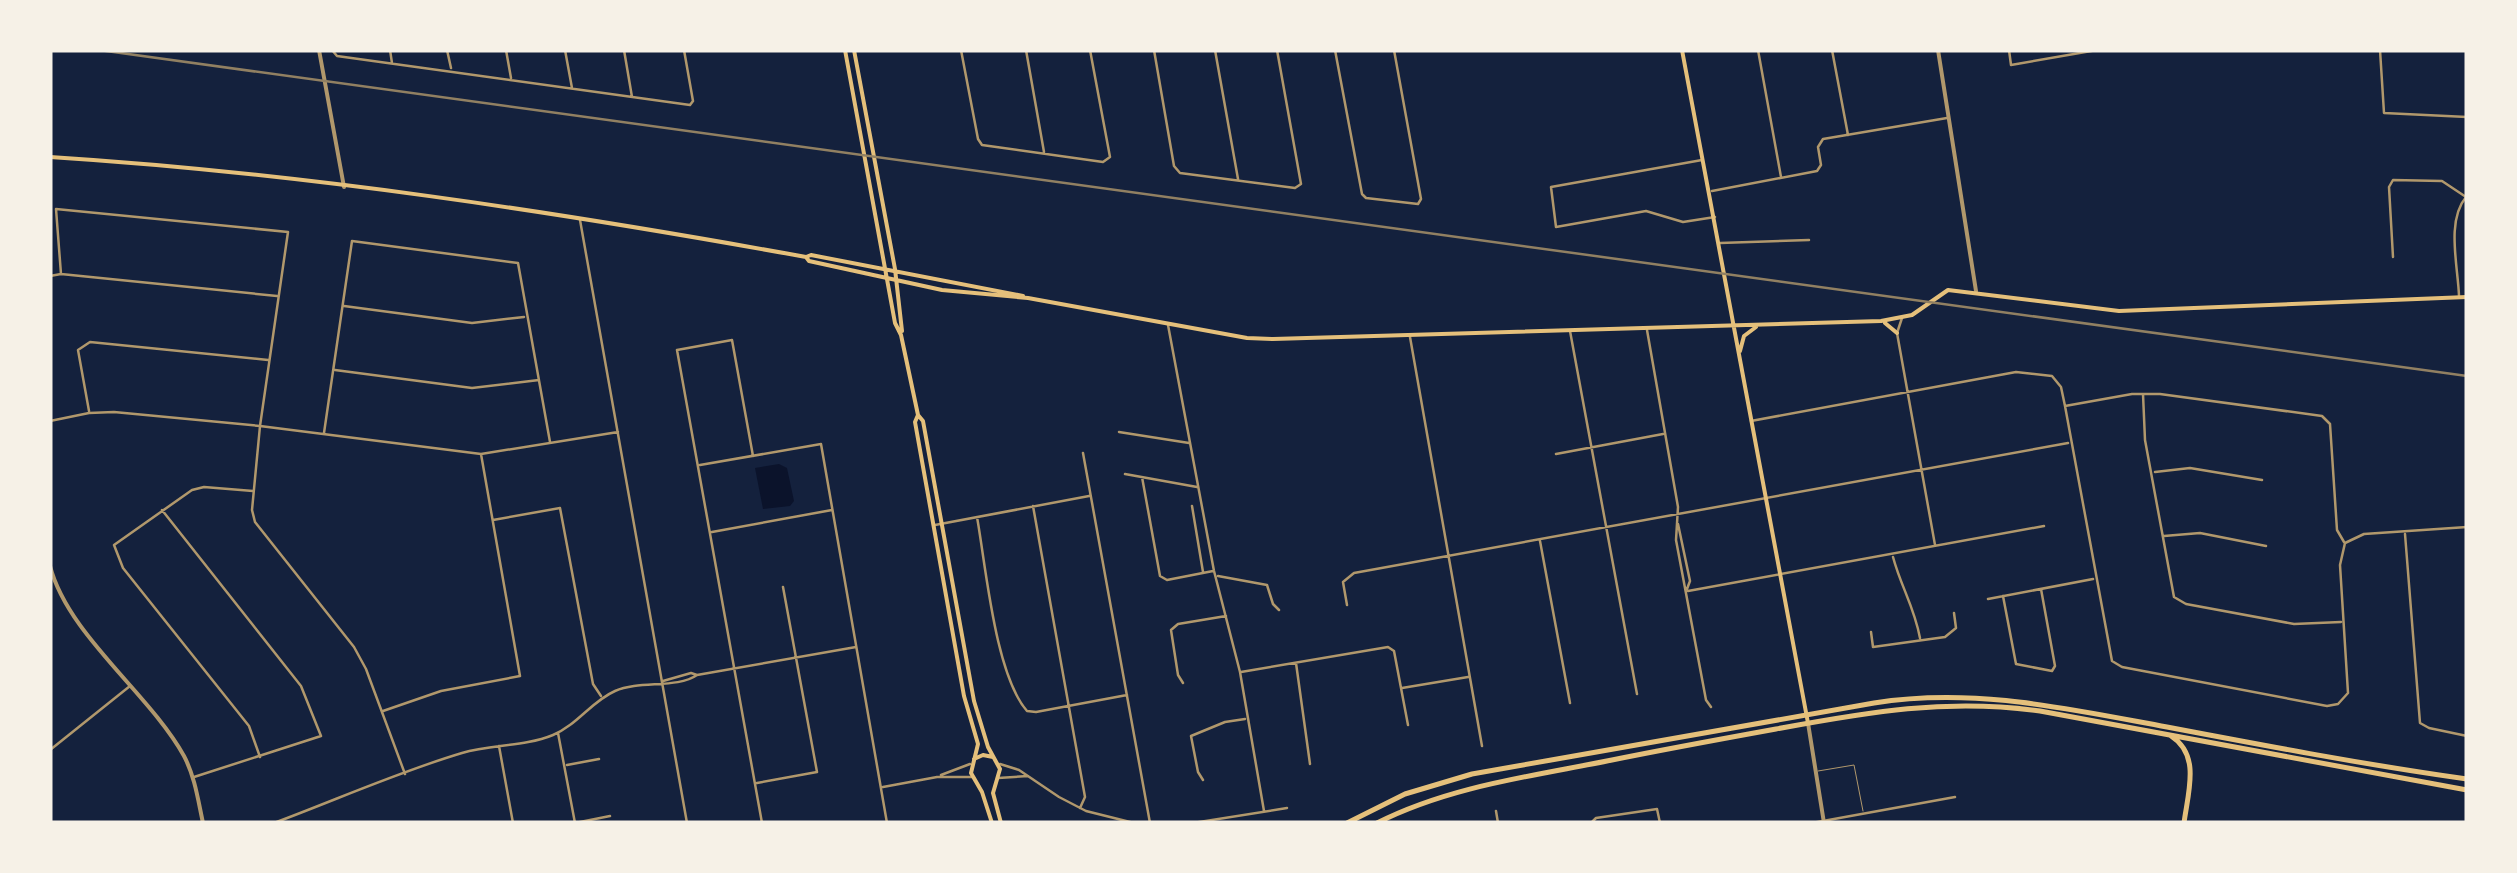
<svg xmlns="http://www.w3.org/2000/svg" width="2517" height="873" font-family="Arial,sans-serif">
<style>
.water{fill:#0b132b}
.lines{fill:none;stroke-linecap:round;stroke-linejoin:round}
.service{stroke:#b1986c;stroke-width:1}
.minor{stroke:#b1986c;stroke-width:2.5}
.tertiary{stroke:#b1986c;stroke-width:4}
.secondary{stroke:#e5c07b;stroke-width:4}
.primary{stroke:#e5c07b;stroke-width:5}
.rail{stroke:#918062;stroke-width:2.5}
</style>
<rect width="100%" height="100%" fill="#14213d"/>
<path class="water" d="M779,464L787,468L794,501L790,506L763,509L755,468Z"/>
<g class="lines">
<path class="service" d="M1818,771L1854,765L1863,811"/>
<path class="minor" d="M332,50L337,56L690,105L693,101L684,50
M390,50L392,63
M447,50L451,68
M506,50L511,78
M565,50L572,88
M624,50L632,97
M961,50L978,139L982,145L1103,162L1110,157L1090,50
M1026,50L1044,152
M1154,50L1174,166L1180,173L1295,188L1301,184L1277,50
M1215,50L1238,179
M1335,50L1362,194L1366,198L1418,204L1421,199L1394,50
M1758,50L1781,177
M1832,50L1848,135
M2009,50L2011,65L2097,50
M2380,50L2384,113L2467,117
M1702,160L1551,187L1556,227L1646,211L1683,222L1715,217
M1712,191L1817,171L1821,165L1818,147L1823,139L1947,118
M580,220L687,823
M1720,243L1809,240
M2393,257L2389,187L2393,180L2442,181L2466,197
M61,274L56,209L288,232L260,426L252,510L255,522L354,647L366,669L405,774
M50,276L61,274L277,296
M2459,296C2458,266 2446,221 2466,197
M344,306L472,323L524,317
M1902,318L1897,333L1935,545
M1168,325L1214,571L1240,672L1264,811
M1647,330L1678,507L1676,540L1706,700L1711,707
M1570,331L1637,694
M1410,337L1482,746
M335,370L472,388L539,380
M2143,394L2145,440L2174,597L2186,604L2294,624L2341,622
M2065,406L2132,394H2160L2322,416L2330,424L2337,530L2344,542
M89,411L78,350L90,342L268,360
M50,421L89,413L114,412L260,426L481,454L618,432
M1751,421L2016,372L2052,376L2061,387L2065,406L2112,661L2122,667L2327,706L2338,704L2348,693L2340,565L2345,543L2364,534L2467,527
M1119,432L1189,443
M324,433L352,241L518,263L550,442
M1083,453L1150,823
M1556,454L1663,434
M753,456L732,340L677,350L762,823
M700,465L821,444L887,823
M2155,472L2190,468L2262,480
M1125,474L1197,487
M1142,477L1160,576L1167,580L1213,571
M253,491L204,487L192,490L114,545L123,568L249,726L260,757
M1033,506L1085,797L1080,808
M1192,506L1203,572
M162,510L301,686L321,736L194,777
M977,517C986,567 995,674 1027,711L1036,712L1127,695
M493,520L560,508L593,684L601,696
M1678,524L1690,581L1687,589
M935,525L1089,496
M712,532L832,510
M2405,534L2420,723L2429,728L2467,736
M2164,536L2200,533L2266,546
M1540,541L1570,703
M1893,557C1901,587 1914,606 1920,638
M1218,576L1267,585L1273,604L1279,610
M1688,591L2044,526
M2003,596L2016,664L2052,671L2055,666L2041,589
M1988,599L2093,579
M1347,605L1343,582L1354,573L2068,443
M1871,632L1873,647L1945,637L1956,628L1954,613
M1296,663L1310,764
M1241,672L1388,647L1394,651L1408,725
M663,681L691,673L697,675L856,647
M1183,683L1178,675L1171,630L1178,624L1226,616
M1402,688L1468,677
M383,711L441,691L520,676L481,454
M558,733L575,823L610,816
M499,746L513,823
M50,750L130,686
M1000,764L1019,770L1059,797L1086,811L1134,823
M567,765L599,759
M941,775L970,764
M998,778L1028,776
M1203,780L1198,772L1191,736L1225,722L1245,719
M757,783L817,772L783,587
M883,787L937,777H972
M1496,811L1498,823
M274,823C336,800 398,772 462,753C491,744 524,747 553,735C577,725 592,701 615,691C640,680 677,689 697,675
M1193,823L1287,808
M1591,823L1596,818L1657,809L1660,823
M1812,823L1955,797"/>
<path class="tertiary" d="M319,50L344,187
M1938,50L1976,291
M50,566C68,635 149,693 184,756C195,777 198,800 203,823
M1808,723L1824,823"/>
<path class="secondary" d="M845,50L895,323L901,335L918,415L923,421L974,701L988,747L1000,769L993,793L1001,823
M854,50L895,269L902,331
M1682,50L1808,723
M50,157C302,173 558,212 806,257L811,255L1023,296
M806,257L809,261L942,290L1028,298L1247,338L1273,339L1881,321L1912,315L1948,290L2119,311L2467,297
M1885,323L1897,333
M1740,351L1744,336L1756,327
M918,415L915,422L964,696L978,744L971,773L982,792L992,823
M974,759L983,755L993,757"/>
<path class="primary" d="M2171,736C2201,755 2188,792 2184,823
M1347,823L1405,794L1472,774L1874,703C1974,687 2069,709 2167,727C2267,746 2367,765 2467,779
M1377,823C1450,786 1533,776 1612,760C1666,749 1721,739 1776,729C1868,712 1947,698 2040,711L2467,790"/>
<path class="rail" d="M99,50L2467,376"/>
</g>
<rect width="2517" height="873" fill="none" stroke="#f6f1e7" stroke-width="105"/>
</svg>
